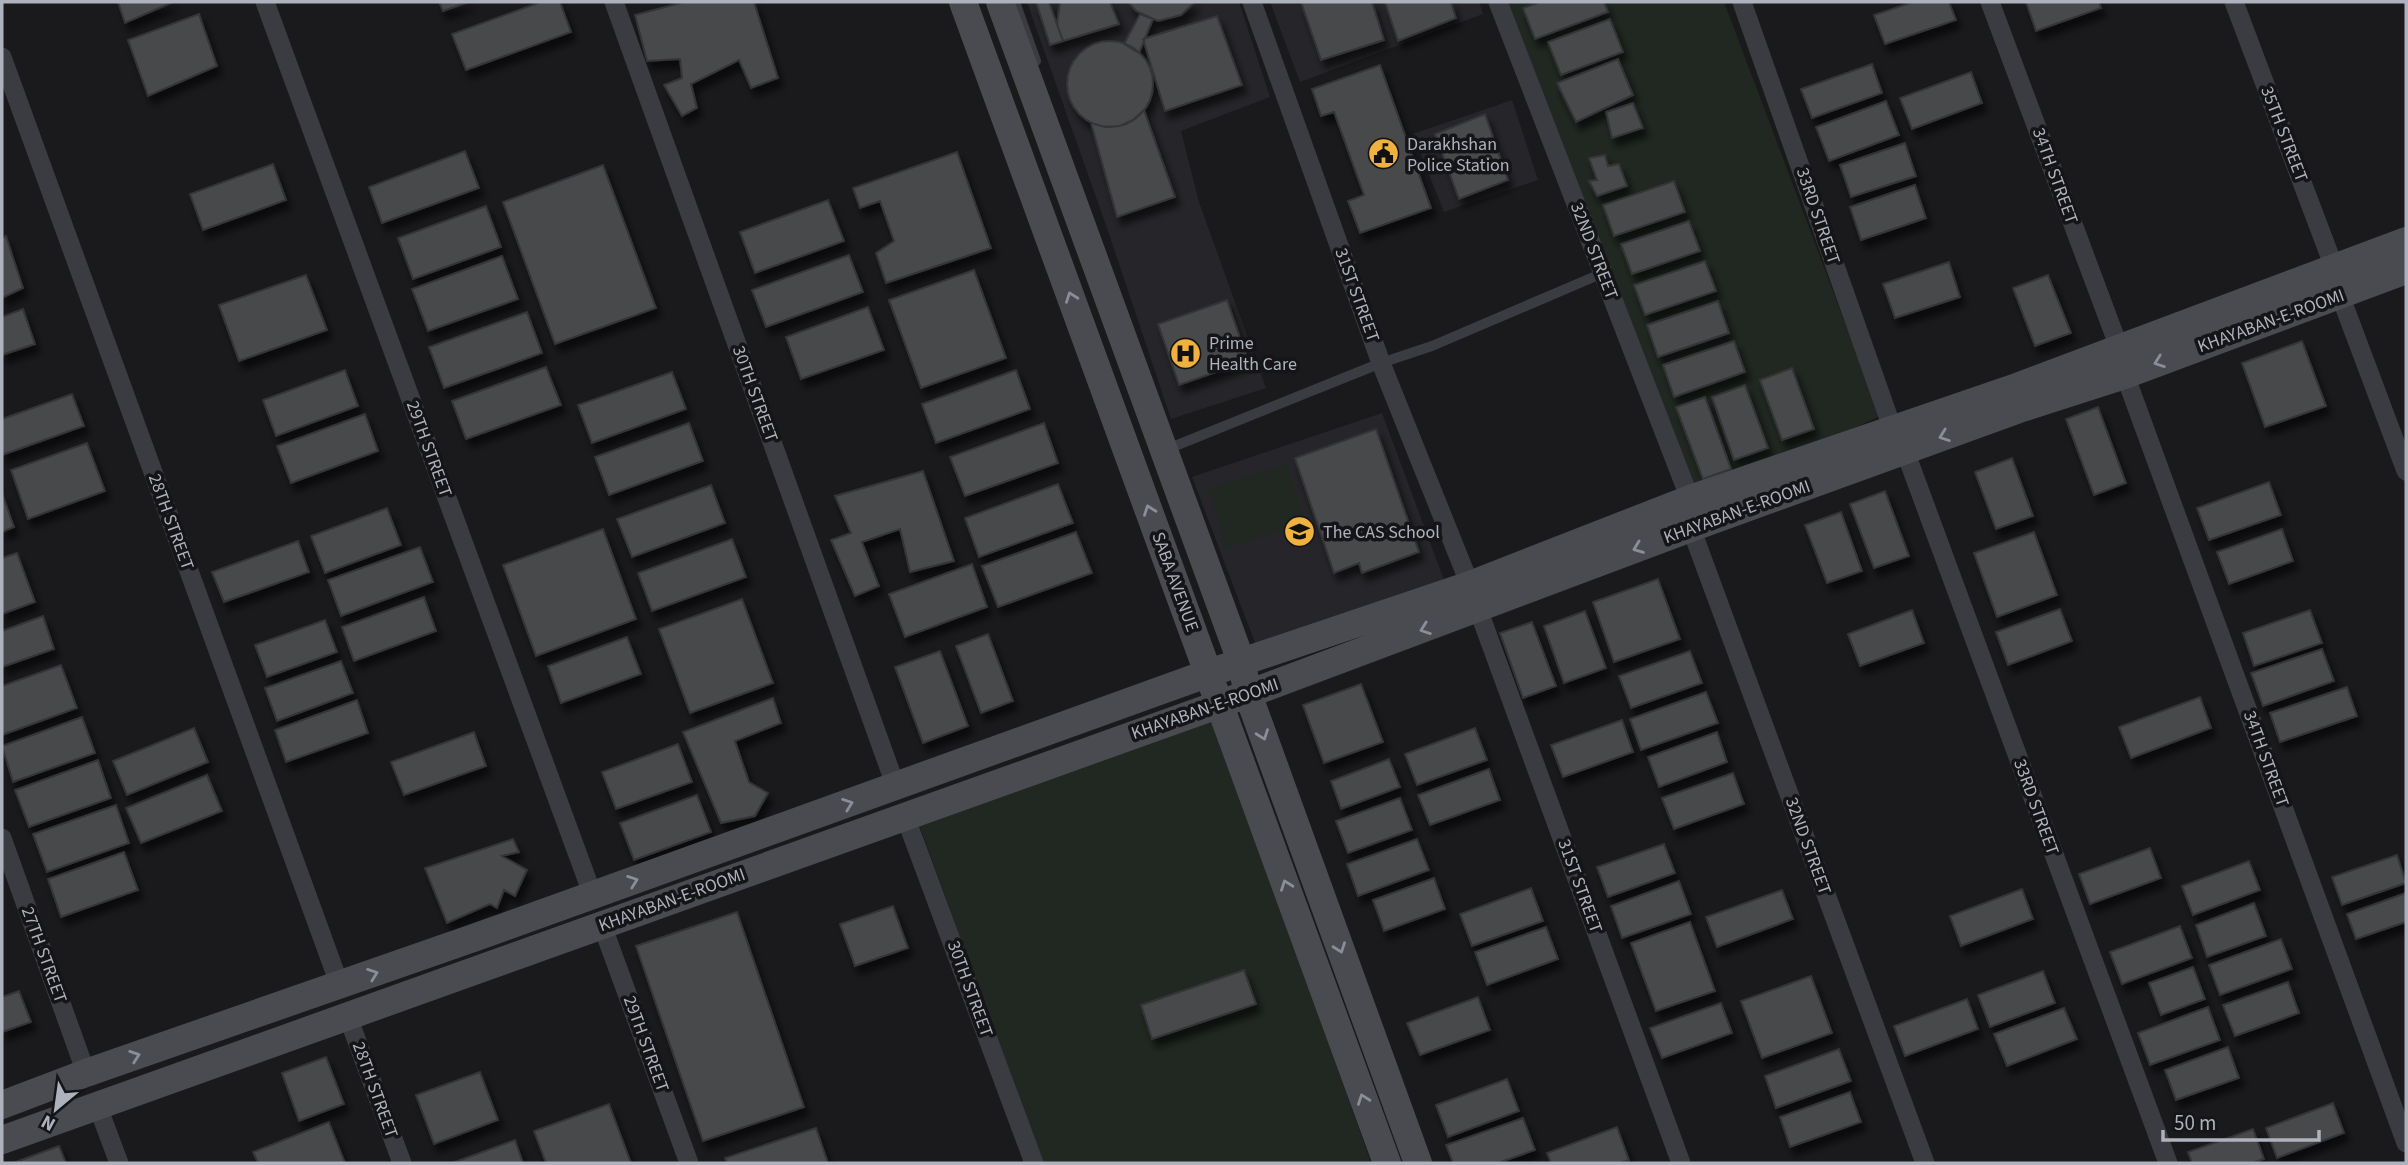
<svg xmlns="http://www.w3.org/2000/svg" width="2408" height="1165" font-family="'Source Sans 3',sans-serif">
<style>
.built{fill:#26262a}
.green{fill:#202821}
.building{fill:#47484c;stroke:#343438;stroke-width:2;filter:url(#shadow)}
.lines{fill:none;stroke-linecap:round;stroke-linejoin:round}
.lane{stroke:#3b3c41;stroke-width:10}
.street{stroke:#3b3c41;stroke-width:19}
.secondary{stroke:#494b51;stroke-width:28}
.oneway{stroke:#8a8e97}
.labels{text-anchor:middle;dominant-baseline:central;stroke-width:7;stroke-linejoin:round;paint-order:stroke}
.street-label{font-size:18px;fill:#adb2bc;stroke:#151518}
.poi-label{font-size:18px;fill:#adb2bc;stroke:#151518;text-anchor:start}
</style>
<defs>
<filter id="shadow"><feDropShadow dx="4.5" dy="8" stdDeviation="3.5" flood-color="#0009"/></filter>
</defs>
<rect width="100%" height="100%" fill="#1a1a1d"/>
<path class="built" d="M1027,2H1239L1270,97L1181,131L1199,202L1266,388L1171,419L1108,231Z
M1270,2H1479L1483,14L1300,82Z
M1512,100L1538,180L1444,212L1413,134Z
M1382,413L1444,580L1257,648L1192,477Z"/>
<path class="green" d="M1507,2H1724L1880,416L1823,443L1694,487Z
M1287,464L1306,522L1227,548L1208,489Z
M1213,715L1371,1163H1043L918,822Z"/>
<path class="building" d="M118,2H173L125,23Z
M439,2H469L443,11Z
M541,2H560L571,32L466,70L452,34Z
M684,2H754L778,78L751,88L739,60L691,84L697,108L682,116L664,85L682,78L680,59L647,61L635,15Z
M1036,2H1049L1063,41L1050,45Z
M1060,2H1110L1119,24L1063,41L1057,24Z
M1128,2H1195L1181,15L1158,21L1136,11Z
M1301,2H1372L1384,40L1321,60Z
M1385,2H1451L1456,18L1398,41Z
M1540,2H1604L1608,12L1535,39L1523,8Z
M1913,2H1949L1956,20L1885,44L1874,15Z
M2026,2H2099L2101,8L2036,31Z
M199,14L217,66L148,96L128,40Z
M1140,14L1153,19L1139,53L1124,44Z
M1217,16L1242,85L1165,111L1143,39Z
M1610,19L1623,52L1561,75L1548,42Z
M1067 84a43 43 0 1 1 86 0a43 43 0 1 1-86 0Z
M1618,59L1633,95L1576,122L1557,83Z
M1872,64L1882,93L1812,118L1801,89Z
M1380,65L1431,208L1360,233L1348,201L1364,195L1334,112L1321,116L1312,89Z
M1971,72L1982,103L1912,129L1900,98Z
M1886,101L1899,135L1829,161L1816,127Z
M1633,103L1643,128L1612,138L1606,112Z
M1144,110L1175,197L1117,217L1091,123L1105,127L1120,126L1133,120Z
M1485,114L1508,180L1459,199L1435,134Z
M1905,143L1916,176L1851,197L1840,165Z
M465,151L479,188L382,223L369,187Z
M957,152L991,248L886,283L876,253L894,241L880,201L860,208L853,188Z
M1605,155L1608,166L1619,164L1627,186L1597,196L1589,181L1597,180L1589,158Z
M273,164L286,200L203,230L190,194Z
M603,165L656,308L555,344L503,202Z
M1674,181L1685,212L1614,236L1603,205Z
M1915,185L1926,218L1861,240L1850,207Z
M828,200L844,241L755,273L740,232Z
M486,206L501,247L413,279L398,238Z
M1689,221L1700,251L1632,274L1621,244Z
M6,236L23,288L2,298V238Z
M849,255L863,292L766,327L752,290Z
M502,256L518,299L428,331L412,289Z
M1705,261L1716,291L1645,315L1634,285Z
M1949,262L1960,297L1895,318L1883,284Z
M974,270L1006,358L921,388L889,300Z
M306,275L327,330L239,361L219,305Z
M2048,275L2071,333L2035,346L2013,288Z
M1227,300L1248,361L1179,385L1158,324Z
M1718,301L1729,333L1658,357L1647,325Z
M868,307L884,350L801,379L786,337Z
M23,309L35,344L2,355V317Z
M527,312L542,353L444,388L429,347Z
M1734,341L1745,372L1674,397L1663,365Z
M2302,341L2326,406L2265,427L2242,363Z
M546,367L561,405L466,439L452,401Z
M1792,368L1814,429L1782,440L1760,380Z
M345,370L358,406L276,436L263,400Z
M1016,370L1030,409L936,443L922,404Z
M672,372L686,409L592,443L578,405Z
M1745,385L1768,448L1734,460L1712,397Z
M72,394L84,426L2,455V419Z
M1705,397L1731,469L1703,479L1676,407Z
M2098,407L2126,483L2094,495L2066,419Z
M365,414L378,451L291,483L277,446Z
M689,423L703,461L609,495L595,457Z
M1044,423L1058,463L965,496L950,457Z
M1376,429L1419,552L1362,573L1359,563L1334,573L1295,458Z
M87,443L105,491L28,519L11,470Z
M2012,458L2033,516L1996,529L1975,472Z
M923,471L954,561L910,572L900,529L862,542L879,586L855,596L831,540L851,533L835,496Z
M2269,482L2281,515L2209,540L2197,508Z
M1058,484L1073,523L979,557L965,518Z
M711,485L725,523L632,557L617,519Z
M1885,491L1909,556L1874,568L1850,504Z
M2,493L14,527L2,532Z
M387,508L401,545L325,573L311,536Z
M1841,512L1862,571L1827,583L1805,525Z
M603,529L636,619L536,656L503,565Z
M2282,529L2293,561L2229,584L2217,552Z
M1076,532L1092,573L998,607L982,566Z
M2034,532L2057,595L1997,617L1974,553Z
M732,539L746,577L652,611L638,573Z
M298,541L309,572L224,602L212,572Z
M420,547L433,582L341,616L328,580Z
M17,553L35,602L2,614V558Z
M972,564L987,607L905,637L889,594Z
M1658,579L1680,639L1614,662L1593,602Z
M424,597L436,631L354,661L342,627Z
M742,599L773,683L690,713L659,629Z
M2060,609L2072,641L2008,665L1996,632Z
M1912,610L1924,643L1860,666L1848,634Z
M2310,610L2322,643L2254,666L2243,633Z
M1585,611L1606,668L1564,683L1544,626Z
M43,616L54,649L2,667V631Z
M325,620L337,652L267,677L255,645Z
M1532,622L1556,686L1523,698L1500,633Z
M988,634L1013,701L981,713L956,646Z
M627,637L641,674L561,703L548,666Z
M2322,649L2334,681L2263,706L2251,673Z
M940,651L968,726L923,743L895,667Z
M1690,651L1702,683L1631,708L1619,676Z
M341,661L353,693L277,721L265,688Z
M61,665L77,708L2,735V686Z
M1361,684L1383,742L1324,763L1303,705Z
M2347,687L2357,716L2280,742L2270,713Z
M1706,692L1718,723L1641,750L1630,719Z
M2200,697L2211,728L2131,758L2119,727Z
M773,698L781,723L735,741L749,782L768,793L755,816L721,823L683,732Z
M357,700L368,733L286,762L275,730Z
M82,717L95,753L13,782L2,746Z
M1622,720L1633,752L1563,777L1551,745Z
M194,728L208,762L127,795L113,761Z
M1475,728L1487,760L1417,785L1405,754Z
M474,732L486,766L404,795L391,762Z
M1717,732L1727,762L1659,787L1648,757Z
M678,744L692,782L616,809L602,772Z
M1389,759L1400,787L1341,809L1331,781Z
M98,760L111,798L29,827L15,790Z
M1489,769L1500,800L1430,825L1418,795Z
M1733,773L1744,804L1674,829L1662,798Z
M207,775L222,811L141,843L126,808Z
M697,795L711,832L634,860L620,823Z
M1400,798L1412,830L1348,853L1336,821Z
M116,805L129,843L47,872L33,834Z
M513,839L519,852L502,856L527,870L515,896L504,890L497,908L490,904L447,923L425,868Z
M1417,839L1429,870L1358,896L1347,864Z
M1664,844L1675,873L1608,897L1597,867Z
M2150,848L2161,878L2090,904L2079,874Z
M124,852L138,890L61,917L48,879Z
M2397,855L2406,883L2342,905L2332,877Z
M2249,861L2260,890L2193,915L2182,886Z
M1434,878L1445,909L1384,931L1373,900Z
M1679,881L1691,914L1622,938L1611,906Z
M1531,888L1543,921L1472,946L1460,914Z
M2022,889L2033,919L1961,946L1950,916Z
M1782,890L1793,919L1717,947L1706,917Z
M2406,893V922L2356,939L2347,914Z
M2254,903L2266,936L2207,957L2196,925Z
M893,906L908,948L855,966L840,924Z
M737,912L804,1107L703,1141L636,946Z
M1690,922L1715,991L1656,1011L1631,943Z
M2180,926L2192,958L2122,984L2110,952Z
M1546,927L1558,959L1487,985L1475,952Z
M2281,939L2292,969L2220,995L2209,965Z
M2193,967L2205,999L2161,1015L2149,983Z
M1244,970L1256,1004L1152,1039L1141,1005Z
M2043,971L2055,1003L1990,1027L1978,995Z
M1811,976L1832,1033L1762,1058L1741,1001Z
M2288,982L2299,1013L2235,1036L2223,1005Z
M19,991L31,1022L2,1032V997Z
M1478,997L1490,1030L1420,1055L1407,1023Z
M1967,999L1978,1029L1905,1056L1894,1026Z
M1721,1003L1732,1033L1662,1058L1650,1028Z
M2208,1007L2220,1040L2150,1065L2138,1033Z
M2064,1008L2077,1039L2007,1066L1994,1034Z
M2228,1047L2239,1078L2176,1100L2165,1070Z
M1839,1049L1851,1081L1776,1108L1765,1076Z
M326,1057L344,1104L299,1121L282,1073Z
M480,1072L498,1120L434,1144L416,1095Z
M1507,1079L1519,1111L1448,1137L1436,1105Z
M1850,1092L1861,1122L1790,1147L1780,1117Z
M2333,1103L2344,1133L2277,1158L2266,1128Z
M609,1104L631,1163H546L534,1131Z
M1523,1118L1535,1150L1498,1163H1453L1446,1145Z
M329,1122L345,1163H258L253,1152Z
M1617,1127L1629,1160L1619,1163H1551L1547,1153Z
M816,1128L828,1163H727L725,1158Z
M2253,1129L2264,1159L2252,1163H2192L2188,1152Z
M515,1140L523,1163H456L455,1162Z
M59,1146L66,1163H13Z"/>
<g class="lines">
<path class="lane" d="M1015,2L1036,61
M1165,450L1381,363L1432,346L1603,273"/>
<path class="street" d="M265,2L593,896
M614,2L896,787
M1252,2L1381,363L1470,585
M1498,2L1690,499
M1742,2L1893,430
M1990,2L2120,350
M2234,2L2334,267
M2,57L340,986
M2340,295L2406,471
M2125,375L2406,1143
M1905,451L2168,1163
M1691,528L1925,1163
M1478,609L1681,1163
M905,816L1034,1163
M2,838L86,1073
M602,925L689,1163
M348,1017L402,1163
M98,1107L119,1163"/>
<path class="secondary" d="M963,2L1387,1163
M1000,2L1241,661L1248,694L1418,1163
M2,1105L86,1073L479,936L1209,673L1470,585L1690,499L2011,389L2406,241
M2,1140L1248,694L1691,528L2019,409L2125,375L2406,270"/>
</g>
<defs><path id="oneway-chevron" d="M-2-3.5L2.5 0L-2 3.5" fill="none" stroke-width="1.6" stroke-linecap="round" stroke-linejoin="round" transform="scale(1.75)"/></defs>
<g class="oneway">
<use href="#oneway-chevron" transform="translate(1071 297) rotate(-110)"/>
<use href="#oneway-chevron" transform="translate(2159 362) rotate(160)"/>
<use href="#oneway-chevron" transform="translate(1944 436) rotate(160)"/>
<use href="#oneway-chevron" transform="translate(1149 510) rotate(-110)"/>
<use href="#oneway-chevron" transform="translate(1638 548) rotate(159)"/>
<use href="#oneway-chevron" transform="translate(1425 629) rotate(160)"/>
<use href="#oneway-chevron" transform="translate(1263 735) rotate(70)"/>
<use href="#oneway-chevron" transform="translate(848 804) rotate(-20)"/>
<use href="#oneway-chevron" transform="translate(633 881) rotate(-20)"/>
<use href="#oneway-chevron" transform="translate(1286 885) rotate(-110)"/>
<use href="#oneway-chevron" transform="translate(1340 948) rotate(70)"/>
<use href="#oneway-chevron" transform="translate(373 974) rotate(-20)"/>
<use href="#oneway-chevron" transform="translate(135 1056) rotate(-19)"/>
<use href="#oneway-chevron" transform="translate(1363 1099) rotate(-110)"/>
</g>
<defs>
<symbol id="civic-disc" viewBox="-11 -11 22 22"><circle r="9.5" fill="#f0b23f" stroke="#151518"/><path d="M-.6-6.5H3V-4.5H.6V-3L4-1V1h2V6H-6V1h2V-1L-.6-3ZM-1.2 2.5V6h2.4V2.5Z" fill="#111"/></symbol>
<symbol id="hospital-disc" viewBox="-11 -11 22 22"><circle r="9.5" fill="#f0b23f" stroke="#151518"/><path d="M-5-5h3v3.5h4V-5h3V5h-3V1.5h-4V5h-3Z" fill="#111"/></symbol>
<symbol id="school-disc" viewBox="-11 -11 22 22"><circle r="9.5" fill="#f0b23f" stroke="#151518"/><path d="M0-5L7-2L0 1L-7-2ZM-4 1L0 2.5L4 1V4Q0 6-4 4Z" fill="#111"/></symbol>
</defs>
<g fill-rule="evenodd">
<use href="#civic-disc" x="1366" y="136" width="35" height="35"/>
<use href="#hospital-disc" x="1168" y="336" width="35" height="35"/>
<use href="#school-disc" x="1282" y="514" width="35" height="35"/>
</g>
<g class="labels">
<g class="street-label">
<text transform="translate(2284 134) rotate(69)">35TH STREET</text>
<text transform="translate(2055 176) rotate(70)">34TH STREET</text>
<text transform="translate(1818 216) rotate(71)">33RD STREET</text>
<text transform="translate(1594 251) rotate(69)">32ND STREET</text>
<text transform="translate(1357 295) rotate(70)">31ST STREET</text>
<text transform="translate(2271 321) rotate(-20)">KHAYABAN-E-ROOMI</text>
<text transform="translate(755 394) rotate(70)">30TH STREET</text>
<text transform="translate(429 449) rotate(70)">29TH STREET</text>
<text transform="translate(1737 512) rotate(-20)">KHAYABAN-E-ROOMI</text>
<text transform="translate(171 522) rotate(70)">28TH STREET</text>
<text transform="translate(1175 582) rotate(70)">SABA AVENUE</text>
<text transform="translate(1205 709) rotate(-19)">KHAYABAN-E-ROOMI</text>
<text transform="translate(2266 759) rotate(70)">34TH STREET</text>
<text transform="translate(2036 807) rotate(70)">33RD STREET</text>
<text transform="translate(1808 846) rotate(70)">32ND STREET</text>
<text transform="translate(1580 886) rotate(70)">31ST STREET</text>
<text transform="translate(672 900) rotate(-20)">KHAYABAN-E-ROOMI</text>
<text transform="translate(44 955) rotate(70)">27TH STREET</text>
<text transform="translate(970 989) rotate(70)">30TH STREET</text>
<text transform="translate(646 1044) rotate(70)">29TH STREET</text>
<text transform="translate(375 1090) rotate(70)">28TH STREET</text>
</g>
<g class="poi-label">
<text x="1407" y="144">Darakhshan<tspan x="1407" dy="21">Police Station</tspan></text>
<text x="1209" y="343">Prime<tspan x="1209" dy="21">Health Care</tspan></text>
<text x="1323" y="532">The CAS School</text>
</g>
</g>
<rect width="2408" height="1165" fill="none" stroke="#adb2bc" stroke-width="7"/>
<g transform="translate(56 1109) rotate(209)" stroke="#151518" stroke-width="5" paint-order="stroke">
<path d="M0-5L12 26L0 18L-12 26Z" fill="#adb2bc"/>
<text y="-10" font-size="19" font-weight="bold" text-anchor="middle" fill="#adb2bc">N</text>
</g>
<path d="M2163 1130v10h156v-10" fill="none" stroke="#adb2bc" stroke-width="3.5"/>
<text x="2174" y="1130" font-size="21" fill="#adb2bc" stroke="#151518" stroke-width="5" paint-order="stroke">50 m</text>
</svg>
